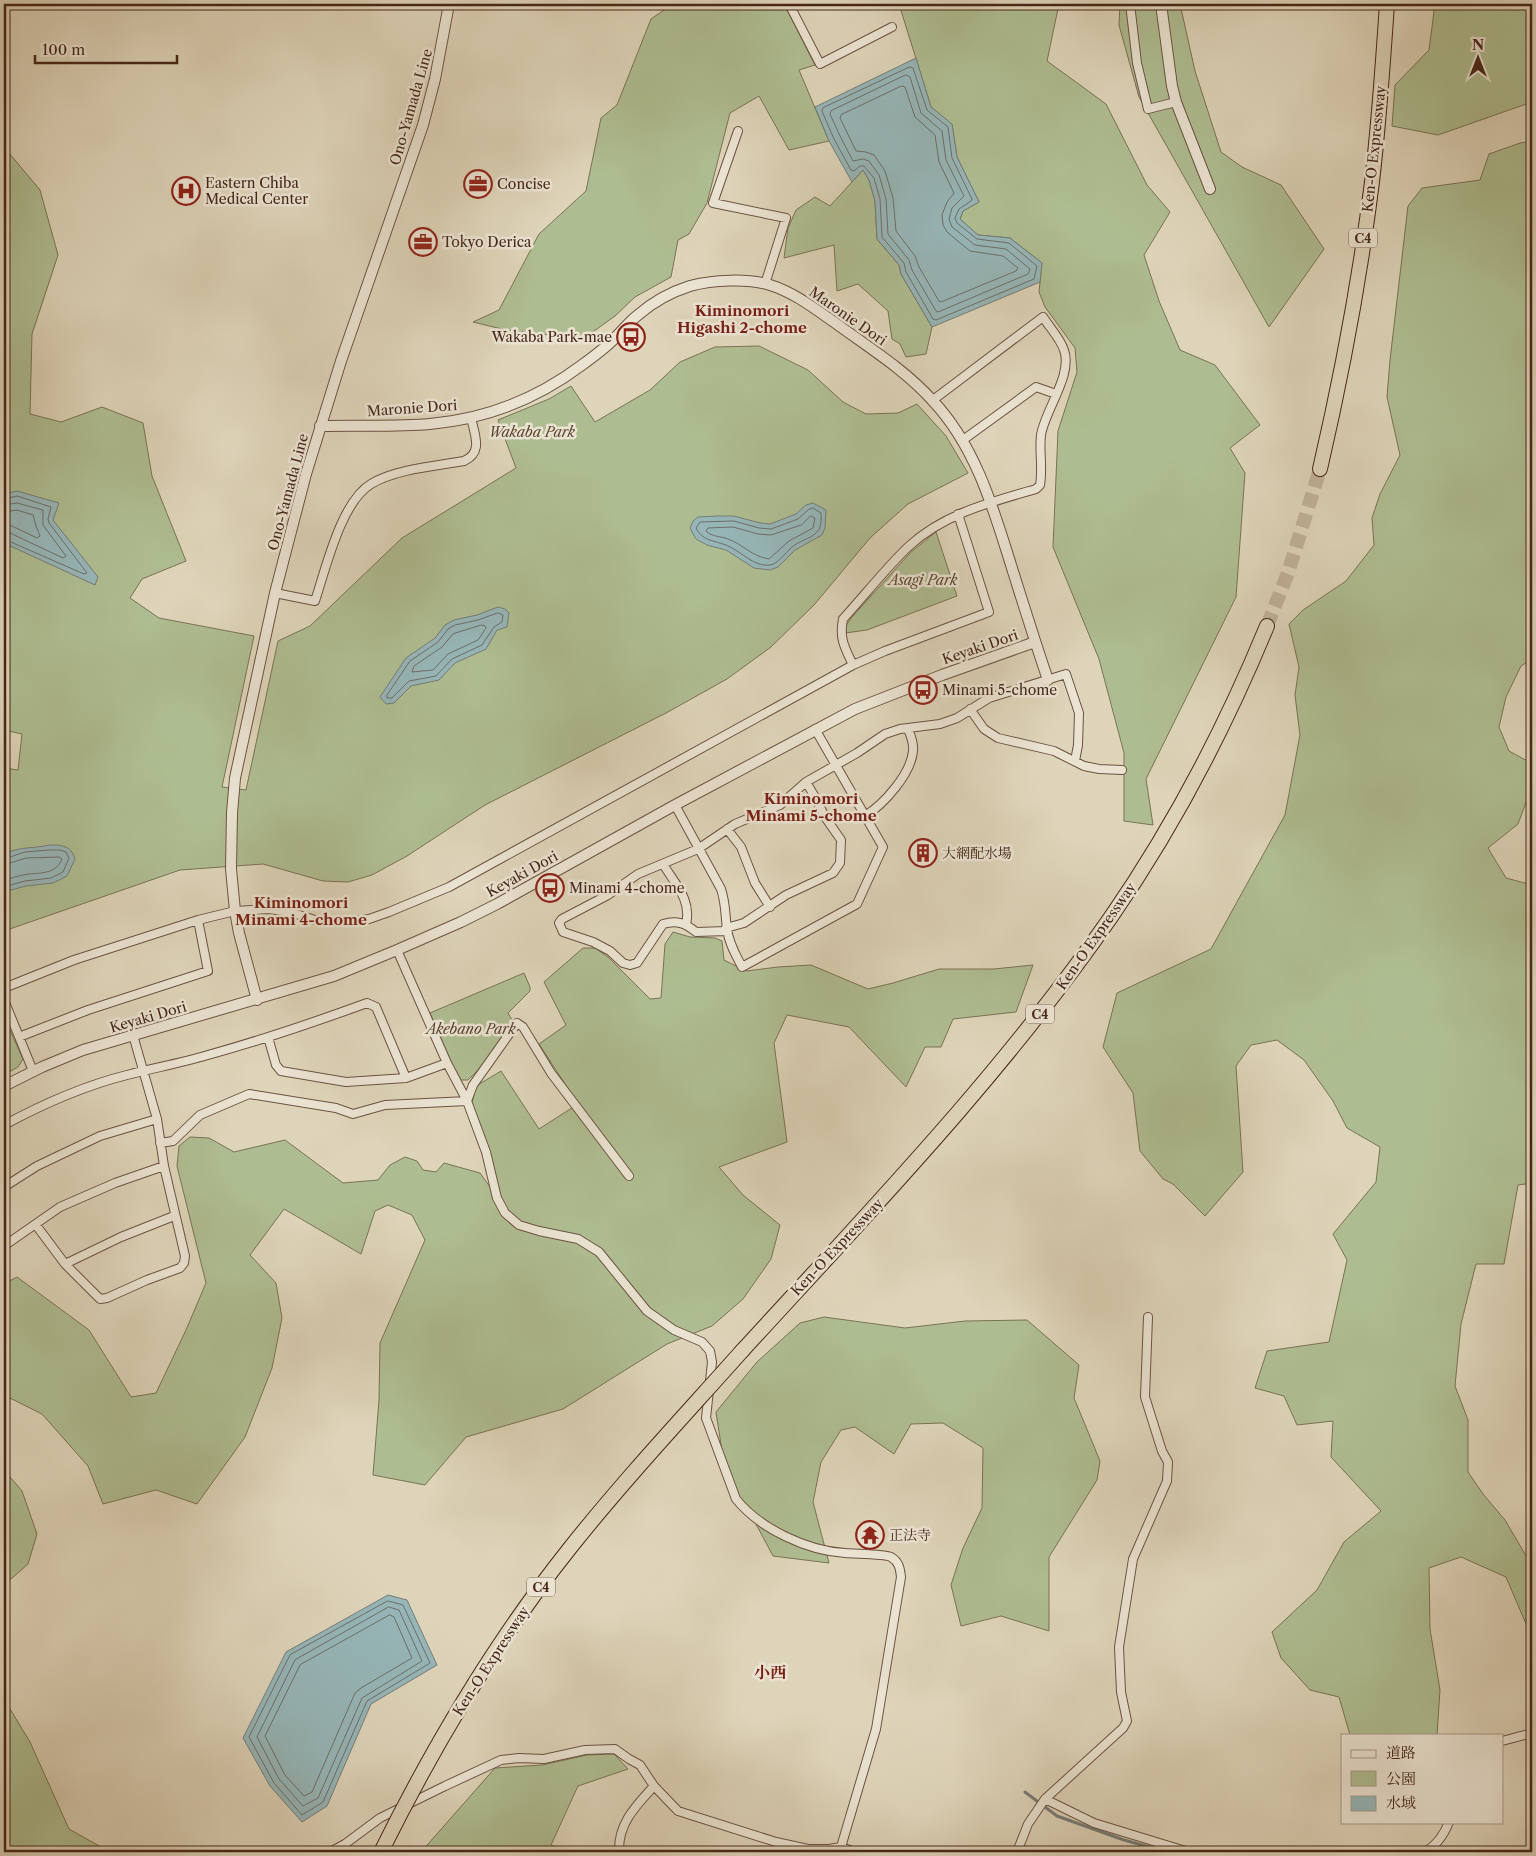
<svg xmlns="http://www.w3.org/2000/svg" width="1536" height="1856" font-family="'Libre Caslon Text','Noto Serif JP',serif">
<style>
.green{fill:#aebd91;stroke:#7a7255}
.water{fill:#96b6b8;stroke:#767c78}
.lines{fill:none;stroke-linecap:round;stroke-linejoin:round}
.shore{stroke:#6e6e68;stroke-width:1}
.stream{stroke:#767c78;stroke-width:3}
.motorway-tunnel{stroke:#c0b199;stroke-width:14;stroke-dasharray:14 7;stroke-linecap:butt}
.minor-casing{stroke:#6d5241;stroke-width:10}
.tertiary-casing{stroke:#6d5241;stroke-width:12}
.motorway-casing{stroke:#472619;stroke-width:16}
.minor{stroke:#eae3d2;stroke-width:8}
.tertiary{stroke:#eae3d2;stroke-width:10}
.motorway{stroke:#ded4b9;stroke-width:14}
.motorway-bridge-casing{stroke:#472619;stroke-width:16;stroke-linecap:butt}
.motorway-bridge{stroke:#ded4b9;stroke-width:14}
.labels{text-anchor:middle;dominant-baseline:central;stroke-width:5;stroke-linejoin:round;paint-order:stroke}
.shield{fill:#eae3d2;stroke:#785f50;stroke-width:1}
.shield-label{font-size:12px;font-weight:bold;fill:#472619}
.street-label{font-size:14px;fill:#472619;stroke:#eae3d2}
.poi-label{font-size:14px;fill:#472619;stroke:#eae3d2;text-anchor:start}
.park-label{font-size:14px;font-style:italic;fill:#5c4431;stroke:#eae3d2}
.neighbourhood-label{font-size:15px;font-weight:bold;fill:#7a1f14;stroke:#eae3d2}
.quarter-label{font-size:16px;font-weight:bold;fill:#7a1f14;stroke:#eae3d2}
</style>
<rect width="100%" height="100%" fill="#ded4b9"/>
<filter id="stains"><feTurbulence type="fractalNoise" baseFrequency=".004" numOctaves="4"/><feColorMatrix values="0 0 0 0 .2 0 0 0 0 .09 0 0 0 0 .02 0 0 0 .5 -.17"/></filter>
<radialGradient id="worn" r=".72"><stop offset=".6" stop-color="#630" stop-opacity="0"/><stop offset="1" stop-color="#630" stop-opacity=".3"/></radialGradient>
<path class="green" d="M673,4H772L773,7L784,4L815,65L799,70L829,141L789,150L759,96L730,113L707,203L689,234L678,240L671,277L635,297L615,316L583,339L506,330L473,322L499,310L539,234L586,191L601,118L617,105L651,19Z
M899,4H1059L1047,61L1106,104L1147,185L1170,212L1144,255L1159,301L1180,350L1215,365L1260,425L1230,448L1245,473L1236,597L1146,779L1153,825L1124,821V753L1099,659L1053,547L1058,431L1077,372L1075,348L1045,307L1039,292L1042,263L1010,238L978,235L960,219L963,211L979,202L957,157L952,125L931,107Z
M1120,4H1180L1195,71L1221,152L1242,167L1281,185L1324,249L1269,327L1139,97L1119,25Z
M1435,4H1532V102L1438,135L1392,126L1395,85L1429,50Z
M1532,141V659L1521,666L1506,697L1499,727L1509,751L1531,763L1528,797L1518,824L1488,848L1506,878L1532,885V1183L1518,1185L1504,1264H1476L1461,1324L1455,1386L1468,1420V1472L1483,1494L1505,1520L1532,1566V1638L1506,1577L1461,1557L1429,1568L1430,1629L1440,1690L1437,1735H1350L1339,1697L1310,1690L1281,1658L1272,1632L1317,1590L1344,1542L1381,1511L1331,1457L1333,1421L1297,1425L1284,1396L1255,1388L1267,1351L1329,1342L1347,1260L1333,1234L1376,1182L1380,1147L1347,1128L1333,1101L1304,1060L1277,1040L1251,1045L1236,1066L1243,1172L1205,1216L1173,1184L1163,1179L1140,1151L1133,1093L1103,1047L1117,993L1211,949L1285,815L1300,735L1295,695L1299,667L1289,624L1303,610L1346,581L1374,545L1372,518L1380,494L1400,455L1387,397L1390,360L1408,206L1422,188L1480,180L1489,154L1520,143Z
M4,147L40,190L58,255L32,334L30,414L61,422L102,407L143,423L152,476L186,561L142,579L130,598L159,618L254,636L222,787L246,790L278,641L310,626L402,538L516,468L498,420L549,399L571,386L595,422L650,390L680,362L715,347L759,346L808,370L843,402L866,414L898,413L917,404L946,436L968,473L908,504L870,538L814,605L771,647L727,679L666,713L485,805L407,856L372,875L348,882L323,881L263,864L180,870L4,931V768L18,770L22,734L4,730Z
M863,170L869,180L875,201L877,239L899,265L901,274L932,327L926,354L906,357L900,344L892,339L888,311L858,284L837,291L834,245L784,258L788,228L796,210L815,197L830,206Z
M936,532L957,596L867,630L845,633L846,626L851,618L911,552Z
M673,932L690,937L715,938L722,941L724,960L746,971L778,967L811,965L868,989L893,983L939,969H994L1033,965L1016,1012L953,1019L941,1047H925L906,1087L849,1027L787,1015L774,1043L787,1142L719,1167L743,1195L780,1225L771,1259L743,1299L712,1326L667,1344L563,1409L466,1437L425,1485L373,1475L379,1400L380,1343L425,1240L412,1215L388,1205L375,1211L361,1254L284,1209L250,1255L276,1283L282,1318L272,1368L245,1437L197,1504L156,1490L103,1504L88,1466L42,1414L4,1395V1284L17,1277L89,1330L131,1397L156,1393L186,1330L206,1283L177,1166L179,1146L190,1137L209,1138L234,1152L285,1140L343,1183L378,1180L390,1165L405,1157L417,1161L423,1170L436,1172L444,1163L480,1173L500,1201L471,1108L476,1086L501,1071L539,1129L578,1104L539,1044L566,1025L544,982L583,948H595L608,957L650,999L661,998L665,944Z
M524,973L530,987V991L508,1013L512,1020C499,1041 486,1064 468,1080H459L430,1013Z
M4,1017L23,1059L18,1067L4,1075Z
M824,1317L905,1328L965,1321L1027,1320L1079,1365L1074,1398L1100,1461L1097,1480L1049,1557V1631L1001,1616L961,1626L951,1585L963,1548L982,1508L983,1448L943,1423L911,1424L894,1454L855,1427L841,1430L821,1462L813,1502L829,1563L773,1556L748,1509L727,1484L716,1412L757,1362L800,1323Z
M4,1470L22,1491L37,1534L28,1564L4,1585Z
M4,1699L30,1742L69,1829L110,1852H4Z
M614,1754L628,1769L578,1786L551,1845L569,1852H421L495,1768L542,1765L587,1755Z"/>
<path class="water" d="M916,58L931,107L952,124L957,157L979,202L963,211L960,219L978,235L1010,238L1042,263L1040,282L932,327L901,274L899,265L877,239L875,201L869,180L863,170L852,182L829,141L815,107Z
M17,491L59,503L53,520L98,577L95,585L4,543V494Z
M813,503L826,510L825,528L822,535L795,550L778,567L770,570L754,568L726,550L707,545L696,539L690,528L693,521L698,517L718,516H734L760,523L770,524L796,514L806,505Z
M498,607L505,609L509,613L507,627L497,630L486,649L455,663L439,680L411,686L394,703L386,704L380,697L406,658L435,638L445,625L454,620L477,615Z
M49,845C61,845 71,845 75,859L67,876L53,883L26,886L4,892V858L6,853C23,846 33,849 49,845Z
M388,1595L407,1600L437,1665L371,1704L327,1806L302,1822L270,1786L243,1738L286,1652Z"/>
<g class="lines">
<path class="shore" d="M910,67L913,68L927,110L948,127L952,158L972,199L971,201L959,209L955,218L957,223L977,239L1009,243L1037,266L1034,279L936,320L933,319L906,272L904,263L882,237L880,199L874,178L864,166H860L854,171L851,170L834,139L822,111L823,108Z
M906,75L910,77L921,113L942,131L946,160L964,196L952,208L949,219L952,227L975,245L1006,249L1030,269L1028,274L938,312L936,311L912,270L909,260L888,234L886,199L879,175L869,161L863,159L853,161L840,136L830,114L831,111Z
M902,86L905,87L915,117L935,135L939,162L954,193L947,202L942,215L943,225L947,232L970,251L1003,256L1018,268L1016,271L941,302L939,301L919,267L915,256L896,231L893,198L885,171L874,155L866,152L856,151L840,118L841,115Z
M4,499L17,496L51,507L48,519L49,523L87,573L84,574L4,539
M4,505L17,503L43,510V525L66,556L63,558L10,533L4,532
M813,508L821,513C821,519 822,527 817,532C811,539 798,541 791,548C785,553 778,564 770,565C754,567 742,552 728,546C715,540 703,542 696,528L700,522L734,521L759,528L771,529L798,519L808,510Z
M4,512L17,510L33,515L36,526L40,536L37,538L12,526L4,525
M811,516L815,518L813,528L789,541L769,559C751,556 744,545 728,539C720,536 712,537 706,531L708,528L733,527L758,534L771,535L801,525Z
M498,613L503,615L502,622L494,627L482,645L452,659L436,676L409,681L392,698H387V695L410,661L438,642L448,629L455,625L478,620Z
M482,625L485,626L486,628L478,640L448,654L433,670L412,672L414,666L442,647L453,634Z
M4,859L25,852L49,850H60L66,852L69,858L63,872L51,878L25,881L4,887
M4,865L26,858L59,857L62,859C55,876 38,872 23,875C17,876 10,879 4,880
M388,1601L403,1605L430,1663L367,1701L323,1802L302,1815L274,1783L249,1737L290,1655Z
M389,1607L399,1610L422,1661L362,1698L318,1798L303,1806L279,1779L257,1737L295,1660Z
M390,1615L394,1617L412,1658L361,1688L355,1693L312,1792L304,1796L285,1775L265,1736L300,1665Z"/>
<path class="stream" d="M1025,1792L1057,1816L1124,1840L1167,1852"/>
<path class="motorway-tunnel" d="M1267,626L1288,573L1320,469"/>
<defs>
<path id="minor" d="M789,4L820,64L892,27
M1130,4L1137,63L1148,109L1176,102
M738,131L713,203L786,218L765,284
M963,440L1036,387L1056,394
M275,593L315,601C326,568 341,502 371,484C396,469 436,466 464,461C484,452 474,434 471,417
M853,665C845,648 839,639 843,619C865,595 885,569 908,547C943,514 991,502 1036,489L1040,485C1043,468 1039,451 1041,435C1045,410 1073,375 1064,350C1060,338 1050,328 1043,317L933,400
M970,709L984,729L998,738L1054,751L1084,766L1099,769L1122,770
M675,805L721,889C726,904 725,915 727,929C729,944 736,955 742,967L857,904L883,847L815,729
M865,816C884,804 911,774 913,751C914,744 911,736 908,729
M727,829L741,847L755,883L770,907
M663,864C675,884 692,900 686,924
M726,928L744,923L786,895L833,873L840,863L841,840L825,817L815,797L806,782
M727,931L696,932C685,923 677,920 663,924L637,963L630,965L623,963L610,951L593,942L563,932L559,923L562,919L608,895L638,874L698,849L735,824L780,805L806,782L857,753L885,734L900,729L940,724L957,718L989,698L1066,674L1079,713L1078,745L1075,761
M397,950L447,1063L467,1101L486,1152L497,1198L505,1213L519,1225L539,1231L578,1239L599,1252L647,1311L674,1330L702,1342L710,1351L712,1362L706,1418L736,1499C760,1529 808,1551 845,1553C854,1554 885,1554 891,1557C899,1562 900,1568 901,1577L876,1729L841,1847
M4,988L74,960L198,920L235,911L269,909L290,912L315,920L351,922L369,919L389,912L449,887L853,665L885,651L989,612L958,514
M4,1000L33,1071
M19,1037L88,1010L208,971L198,920
M268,1037L276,1065L281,1071L346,1082L406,1078L447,1063
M4,1125C43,1104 83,1086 127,1075C154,1068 181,1063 208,1055C262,1040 315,1022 367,1003L376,1007L406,1078
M160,1143L173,1141L200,1115L249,1094L336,1108L353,1114L385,1105L467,1101L473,1085L517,1023L523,1027L551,1073L629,1176
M4,1187L37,1166L100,1136L157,1119
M36,1225L65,1264L100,1299L107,1298L147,1280L180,1268L184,1263L185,1256L164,1166L157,1119L133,1035
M4,1246L60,1207L115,1183L164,1166
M65,1264L121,1237L174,1216
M1502,1741L1532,1733
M1045,1799L1094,1823L1189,1852
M330,1852L345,1844L380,1818L445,1786L501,1760L519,1758L544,1759L585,1750L615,1749L629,1759L640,1765L654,1786L678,1811L776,1842L808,1849H829L841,1847L855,1852
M619,1852C618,1823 636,1806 654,1786
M1017,1852L1028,1824L1045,1799L1123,1728L1127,1721L1121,1692L1119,1647L1133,1559L1167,1481L1168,1462L1162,1451L1145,1397L1148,1317
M1425,1852C1437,1845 1444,1835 1449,1822"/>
<path id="tertiary" d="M1161,4L1172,86L1176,102L1210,189
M320,426C357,425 394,427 430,424C486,419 538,398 582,365C593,357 604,349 613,340C621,332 629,322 638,315C653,302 671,292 690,286C712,280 748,278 770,285C793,292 814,308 834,322C868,347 904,369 932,400C975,445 993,507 1011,565C1023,603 1035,642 1048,680
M257,1000L239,933L235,911L231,869L232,813L235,778L275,593L306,474L341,361L423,125L435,79L449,4
M4,1086L42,1067L83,1050L334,976L397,950L461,922L497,904L675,805L855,709L942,675L1035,642"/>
<path id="motorway" d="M1320,469C1342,374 1360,278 1372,182C1379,123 1383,63 1387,4
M742,1351C870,1211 1002,1074 1111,917C1174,826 1225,728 1267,626"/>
</defs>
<use href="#minor" class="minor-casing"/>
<use href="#tertiary" class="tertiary-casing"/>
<use href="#motorway" class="motorway-casing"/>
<use href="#minor" class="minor"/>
<use href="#tertiary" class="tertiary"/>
<use href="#motorway" class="motorway"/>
<defs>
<path id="motorway-bridge" d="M381,1852C434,1745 495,1642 570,1548C624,1480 684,1416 742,1351"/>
</defs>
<use href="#motorway-bridge" class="motorway-bridge-casing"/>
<use href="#motorway-bridge" class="motorway-bridge"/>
</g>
<defs>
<symbol id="office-ring" viewBox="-11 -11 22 22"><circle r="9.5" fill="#eae3d2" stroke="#8f2418" stroke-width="1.5"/><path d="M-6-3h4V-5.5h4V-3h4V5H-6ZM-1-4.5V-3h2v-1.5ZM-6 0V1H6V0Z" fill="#8f2418"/></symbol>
<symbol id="hospital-ring" viewBox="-11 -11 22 22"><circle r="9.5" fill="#eae3d2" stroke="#8f2418" stroke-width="1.5"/><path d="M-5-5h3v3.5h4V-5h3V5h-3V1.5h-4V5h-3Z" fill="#8f2418"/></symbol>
<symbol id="bus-ring" viewBox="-11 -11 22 22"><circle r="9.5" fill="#eae3d2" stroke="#8f2418" stroke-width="1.5"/><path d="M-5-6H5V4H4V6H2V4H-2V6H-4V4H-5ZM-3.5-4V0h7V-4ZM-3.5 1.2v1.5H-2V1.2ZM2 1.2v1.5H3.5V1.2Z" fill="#8f2418"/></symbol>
<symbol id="building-ring" viewBox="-11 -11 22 22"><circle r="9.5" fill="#eae3d2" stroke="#8f2418" stroke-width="1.5"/><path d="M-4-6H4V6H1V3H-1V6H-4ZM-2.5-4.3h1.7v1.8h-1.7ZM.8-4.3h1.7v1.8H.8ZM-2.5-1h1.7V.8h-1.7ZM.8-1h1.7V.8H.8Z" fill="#8f2418"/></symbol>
<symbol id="temple-ring" viewBox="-11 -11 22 22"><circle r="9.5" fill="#eae3d2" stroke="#8f2418" stroke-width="1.5"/><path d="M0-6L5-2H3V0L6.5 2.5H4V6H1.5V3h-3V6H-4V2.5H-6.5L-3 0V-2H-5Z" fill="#8f2418"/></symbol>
</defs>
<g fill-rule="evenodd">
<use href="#office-ring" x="462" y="168" width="32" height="32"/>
<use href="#hospital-ring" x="170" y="175" width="32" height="32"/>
<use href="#office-ring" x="407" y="226" width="32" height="32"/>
<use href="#bus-ring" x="615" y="321" width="32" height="32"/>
<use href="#bus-ring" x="907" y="674" width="32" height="32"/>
<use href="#building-ring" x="907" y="837" width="32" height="32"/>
<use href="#bus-ring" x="534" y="872" width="32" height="32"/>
<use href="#temple-ring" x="854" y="1519" width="32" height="32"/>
</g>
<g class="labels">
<g class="shield">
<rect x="1349" y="228.5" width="28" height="19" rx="4"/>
<rect x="1026" y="1004.5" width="28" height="19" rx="4"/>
<rect x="527" y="1577.5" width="28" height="19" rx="4"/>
</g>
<g class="shield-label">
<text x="1363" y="238">C4</text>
<text x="1040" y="1014">C4</text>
<text x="541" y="1587">C4</text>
</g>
<g class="street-label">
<text transform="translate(411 107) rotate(-74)">Ono-Yamada Line</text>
<text transform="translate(1374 149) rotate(-84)">Ken-O Expressway</text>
<text transform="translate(848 316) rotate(35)">Maronie Dori</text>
<text transform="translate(412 408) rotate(-4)">Maronie Dori</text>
<text transform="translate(288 492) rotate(-75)">Ono-Yamada Line</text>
<text transform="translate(980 647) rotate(-19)">Keyaki Dori</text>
<text transform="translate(522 874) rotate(-29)">Keyaki Dori</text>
<text transform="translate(1096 936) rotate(-55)">Ken-O Expressway</text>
<text transform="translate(148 1017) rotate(-16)">Keyaki Dori</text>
<text transform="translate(837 1247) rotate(-47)">Ken-O Expressway</text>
<text transform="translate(491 1661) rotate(-57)">Ken-O Expressway</text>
</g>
<g class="poi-label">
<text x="205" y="183">Eastern Chiba<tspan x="205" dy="16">Medical Center</tspan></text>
<text x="497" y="184">Concise</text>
<text x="442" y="242">Tokyo Derica</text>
<text x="612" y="337" text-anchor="end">Wakaba Park-mae</text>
<text x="942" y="690">Minami 5-chome</text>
<text x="942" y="853">大網配水場</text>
<text x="569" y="888">Minami 4-chome</text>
<text x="889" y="1535">正法寺</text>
</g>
<g class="park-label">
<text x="532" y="432">Wakaba Park</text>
<text x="923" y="580">Asagi Park</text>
<text x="471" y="1029">Akebano Park</text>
</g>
<g class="neighbourhood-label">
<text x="742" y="310">Kiminomori<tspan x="742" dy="17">Higashi 2-chome</tspan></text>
<text x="811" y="798">Kiminomori<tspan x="811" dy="17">Minami 5-chome</tspan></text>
<text x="301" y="902">Kiminomori<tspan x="301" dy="17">Minami 4-chome</tspan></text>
</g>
<g class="quarter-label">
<text x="770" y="1672">小西</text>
</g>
</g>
<rect width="1536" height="1856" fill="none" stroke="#ded4b9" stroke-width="20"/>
<rect x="5" y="5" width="1526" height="1846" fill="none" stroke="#472619" stroke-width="2.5"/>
<rect x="10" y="10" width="1516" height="1836" fill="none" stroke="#472619"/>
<rect x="1341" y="1734" width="162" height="90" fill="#eae3d2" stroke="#a99788"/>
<rect x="1351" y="1750" width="25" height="8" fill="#eae3d2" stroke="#a99788"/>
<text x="1386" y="1758" font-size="15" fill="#472619">道路</text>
<rect x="1351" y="1771" width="25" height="15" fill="#aebd91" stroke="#a99788"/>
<text x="1386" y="1784" font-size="15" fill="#472619">公園</text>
<rect x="1351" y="1796" width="25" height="15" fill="#96b6b8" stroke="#a99788"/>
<text x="1386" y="1808" font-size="15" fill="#472619">水域</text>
<g transform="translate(1478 58)" stroke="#eae3d2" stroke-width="4" paint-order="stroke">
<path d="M0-4L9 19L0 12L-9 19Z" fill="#472619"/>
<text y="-8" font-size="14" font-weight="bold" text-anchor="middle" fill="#472619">N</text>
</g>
<path d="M35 55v8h142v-8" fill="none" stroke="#472619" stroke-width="2.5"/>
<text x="42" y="55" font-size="15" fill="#472619" stroke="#eae3d2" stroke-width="4" paint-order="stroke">100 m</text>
<rect width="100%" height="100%" filter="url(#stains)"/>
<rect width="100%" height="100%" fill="url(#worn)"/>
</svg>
